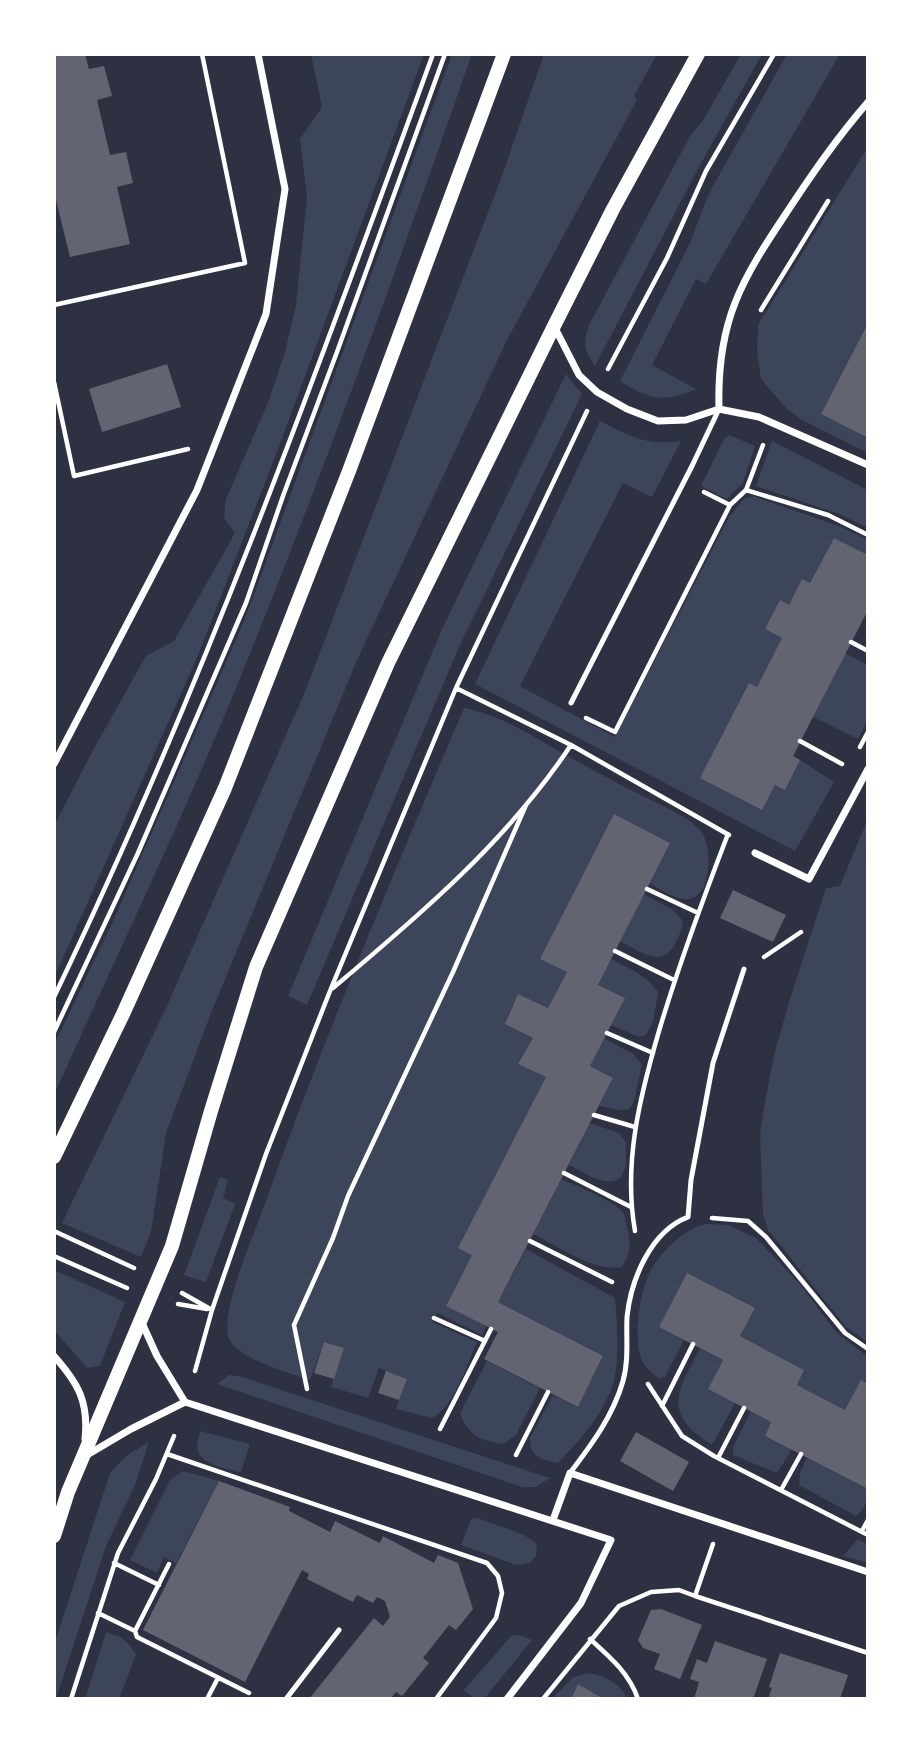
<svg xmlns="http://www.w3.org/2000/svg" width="922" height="1753" font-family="'DM Sans',sans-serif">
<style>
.green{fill:#3c4559}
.building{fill:#626471}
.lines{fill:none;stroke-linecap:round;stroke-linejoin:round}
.path{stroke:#fff;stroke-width:4.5}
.service{stroke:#fff;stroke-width:5}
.minor{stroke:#fff;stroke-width:7}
.secondary{stroke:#fff;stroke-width:14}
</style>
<rect width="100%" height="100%" fill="#2d3142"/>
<path class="green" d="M311,54H424L277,452L197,658L54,978V826L93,750L146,656L174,641L235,533L224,518L226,499L269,400L285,352L296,305L307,197L300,139L322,107Z
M452,54H472C397,269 320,483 234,693C178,829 114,961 54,1095V1045L114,919L245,619Z
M544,54H657L634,96L637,100L507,340L357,660L211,1013L166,1133L151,1232L141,1257L62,1223L166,1008L304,694L503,173Z
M741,54H762L700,165L595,366C584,349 583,345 589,325L690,136L702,122Z
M787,54H840L706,284L696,279L652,365L696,389C664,403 650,400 620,381L690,243L708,195Z
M868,147V323L821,414L868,438V453L804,421L787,409L761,379L757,352L758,325Z
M566,374L582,394L459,647L307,1005L288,996L442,629Z
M600,421C629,436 646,446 681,441L652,497L623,483L520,686L615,737L729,517L744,499L753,496L841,527L868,540V555L834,538L810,583L802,579L789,605L782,638L757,687L749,683L701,778L762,810L775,785L785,789L800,760L834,782L795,851L475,684Z
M729,435L755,446L743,483L727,499L701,486L724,439Z
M772,441L868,490V528L839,514L756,486Z
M845,653L868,665V719L858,739L813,717Z
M464,708C507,716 545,745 584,765C607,778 631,790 655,802C671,810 688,817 700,830C714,845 712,903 684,899C672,898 660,889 650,883L670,843L615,815L541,959L567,972L548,1008L518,994L505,1023L533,1038L519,1064L546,1077L472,1255L446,1306L486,1326L482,1335L437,1313L432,1322L477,1342C466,1366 456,1405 432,1418L396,1409L407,1379L379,1368L368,1398L331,1387L343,1348L324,1342L310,1380C290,1373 233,1358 228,1336C222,1307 252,1239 263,1209C323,1040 393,874 464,708Z
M868,818V1342L846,1327L768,1230L763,1214L760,1134L764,1108L774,1055L789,1002L826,888L840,886Z
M644,894L673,910L683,921C682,930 678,939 673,947C660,968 637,950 620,941Z
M611,959C628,968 647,975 658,992L653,1022L646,1035L639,1037L611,1025L624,998L598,985Z
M604,1038L633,1054L642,1064L634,1102L629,1109L619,1110L599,1106L613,1078L590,1066Z
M590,1123L619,1133L626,1142C626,1151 627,1164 624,1171C616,1195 583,1172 569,1165Z
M220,1177L228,1180L223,1198L235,1204L206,1282L184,1275Z
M561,1179C576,1186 616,1201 624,1214C626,1219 627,1226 628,1231C631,1244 630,1255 622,1267C595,1273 558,1246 533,1234Z
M706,1224L728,1225L756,1238L799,1283L836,1332L868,1357V1384L845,1410L797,1385L804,1370L740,1336L754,1309L659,1327L684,1340L665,1377L659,1378C651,1373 645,1368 641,1358C633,1337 640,1287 652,1268C664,1248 684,1230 706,1224Z
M526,1249L615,1298C617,1319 620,1363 613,1384C603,1415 580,1440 558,1463C542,1460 529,1457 530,1438L553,1395L578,1407L603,1357L498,1302Z
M54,1270L125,1302L100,1366L87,1368L54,1330Z
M700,1349L723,1360L708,1389L735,1403L714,1442L711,1444C661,1415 678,1388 700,1349Z
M487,1361L540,1388L516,1435L503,1444C481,1441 467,1435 460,1413Z
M229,1375L242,1377L550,1478L536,1487H522L217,1384Z
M751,1411L771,1422L765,1436L792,1449L777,1473L733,1455V1447Z
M200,1431L250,1444L241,1472C229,1469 206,1466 199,1454C195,1448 199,1438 200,1431Z
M149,1442L135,1485L106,1546L56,1699H54V1645L110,1473L126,1456Z
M807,1457L868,1489C868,1500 865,1509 856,1516L799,1485L800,1472Z
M183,1471L219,1481L176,1563L164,1557L157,1573L130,1560L170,1480Z
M478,1518L524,1535L537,1544L536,1556L530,1563L516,1565L461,1545L471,1519Z
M858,1539L868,1545V1563L843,1556Z
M106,1632C122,1637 128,1640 136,1655L119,1699H85Z
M512,1635L522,1636L532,1640L484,1699H475L464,1690Z
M586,1673C605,1675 618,1682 628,1699H604L578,1684L571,1699H552L572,1678Z"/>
<path class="building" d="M54,54H85L89,69L104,66L112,96L97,100L110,155L126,152L133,183L117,187L130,244L70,257L54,192Z
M868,323V438L821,414Z
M167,364L181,407L102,432L89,389Z
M834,538L868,555V610L793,756L800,760L785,790L775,785L762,810L700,778L749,683L757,687L782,638L765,629L780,600L789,605L802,579L810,583Z
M614,814L670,843L598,985L625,998L590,1066L613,1078L498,1302L603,1356L578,1407L484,1359L498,1332L446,1306L472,1255L458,1248L546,1077L518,1064L533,1038L505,1024L518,994L548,1008L567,972L540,959Z
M733,890L786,915L773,942L720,918Z
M687,1273L755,1308L740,1336L804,1370L797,1385L845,1410L861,1380L868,1384V1489L765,1436L771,1422L708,1389L723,1360L659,1327Z
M324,1342L344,1348L334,1379L314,1373Z
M386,1371L407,1379L399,1400L378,1393Z
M636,1432L689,1462L673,1491L620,1461Z
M219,1481L290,1507L289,1511L330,1532L335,1521L380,1543L383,1536L434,1563L438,1555L458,1563L473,1609L456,1630L449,1625L423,1658L429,1663L402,1696L396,1692L390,1699H309L374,1618L383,1626L390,1617L385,1601L377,1597L373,1603L357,1595L353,1602L307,1579L309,1574L302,1570L245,1682L143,1630Z
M661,1609L702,1625L680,1679L654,1669L660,1654L643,1648L638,1640L651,1610Z
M715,1641L767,1659L753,1699H694L699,1682L690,1679L697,1659L707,1663Z
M780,1653L848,1675L840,1699H768L772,1688L769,1687Z
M578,1684L604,1699H571Z"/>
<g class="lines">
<path class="path" d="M54,305L245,263L202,54
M761,310L828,201
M608,369L667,258L706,171L774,54
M54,382L74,476L188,449
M746,490L763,445
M704,492L730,505L746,490L828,515L868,535
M851,642L868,651
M456,688L571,745L729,835
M586,718L615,732L730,505
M800,741L842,764
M860,747L868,732
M647,889L698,913
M615,951L674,980
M764,957L801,932
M333,988C420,915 508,840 571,745
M54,997C201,692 317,372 433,54
M54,1032L138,853L246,603L283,496L337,352L445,54
M607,1033L653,1053
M594,1115L635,1127
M564,1173L631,1207
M712,1218L748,1221L766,1237L845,1333L868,1349
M54,1231L134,1268
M635,1231C623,1163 640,1096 659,1031C679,964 703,899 728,834
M530,1241L612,1282
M54,1256L127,1288
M182,1293L212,1310
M178,1304L207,1309
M434,1318L485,1341
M195,1371L212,1310L266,1154L330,991L456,688L587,411
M648,1384L682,1436L714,1456L868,1535
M307,1389L294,1325L333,1238L348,1196L453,972L526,805
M662,1406L693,1344
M440,1429L491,1329
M167,1454L487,1563L498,1576L502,1593L496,1618L436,1699
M516,1455L548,1392
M718,1458L744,1408
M781,1490L801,1454
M862,1531L868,1520
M114,1563L159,1585
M169,1564L135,1631L137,1637L249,1693
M695,1596L868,1653
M98,1613L135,1631
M590,1639C610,1657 629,1673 638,1699
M71,1699L118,1553L156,1479L174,1436
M207,1699L218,1678
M543,1699L619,1606L651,1592L679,1590L695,1596L713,1544"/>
<path class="service" d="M571,703L692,466L719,409
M570,1473C592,1444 613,1416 623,1381C629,1360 626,1338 627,1317C631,1279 651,1231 688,1217L691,1180L713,1063L744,969
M286,1699L339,1630"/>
<path class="minor" d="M554,326L579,375L597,392L627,409L658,421L686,420L719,409L759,417L868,465
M719,409C718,374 722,336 735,303C747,272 767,242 785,215C812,174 836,139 868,102
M54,764L197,490L266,314L285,189L258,54
M755,853L809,879L868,769
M142,1323L157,1356L185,1402
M54,1356C78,1383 89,1402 85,1439
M185,1402L611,1540L581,1603L507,1699
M87,1455L131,1429L185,1402
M553,1520L570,1473L868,1572"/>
<path class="secondary" d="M54,1157L123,1014L225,788L349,471L504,54
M54,1536L68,1492L172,1246L211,1111L256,967L388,663L554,326L613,209L698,54"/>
</g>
<rect width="922" height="1753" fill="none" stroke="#ffffff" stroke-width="112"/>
</svg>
